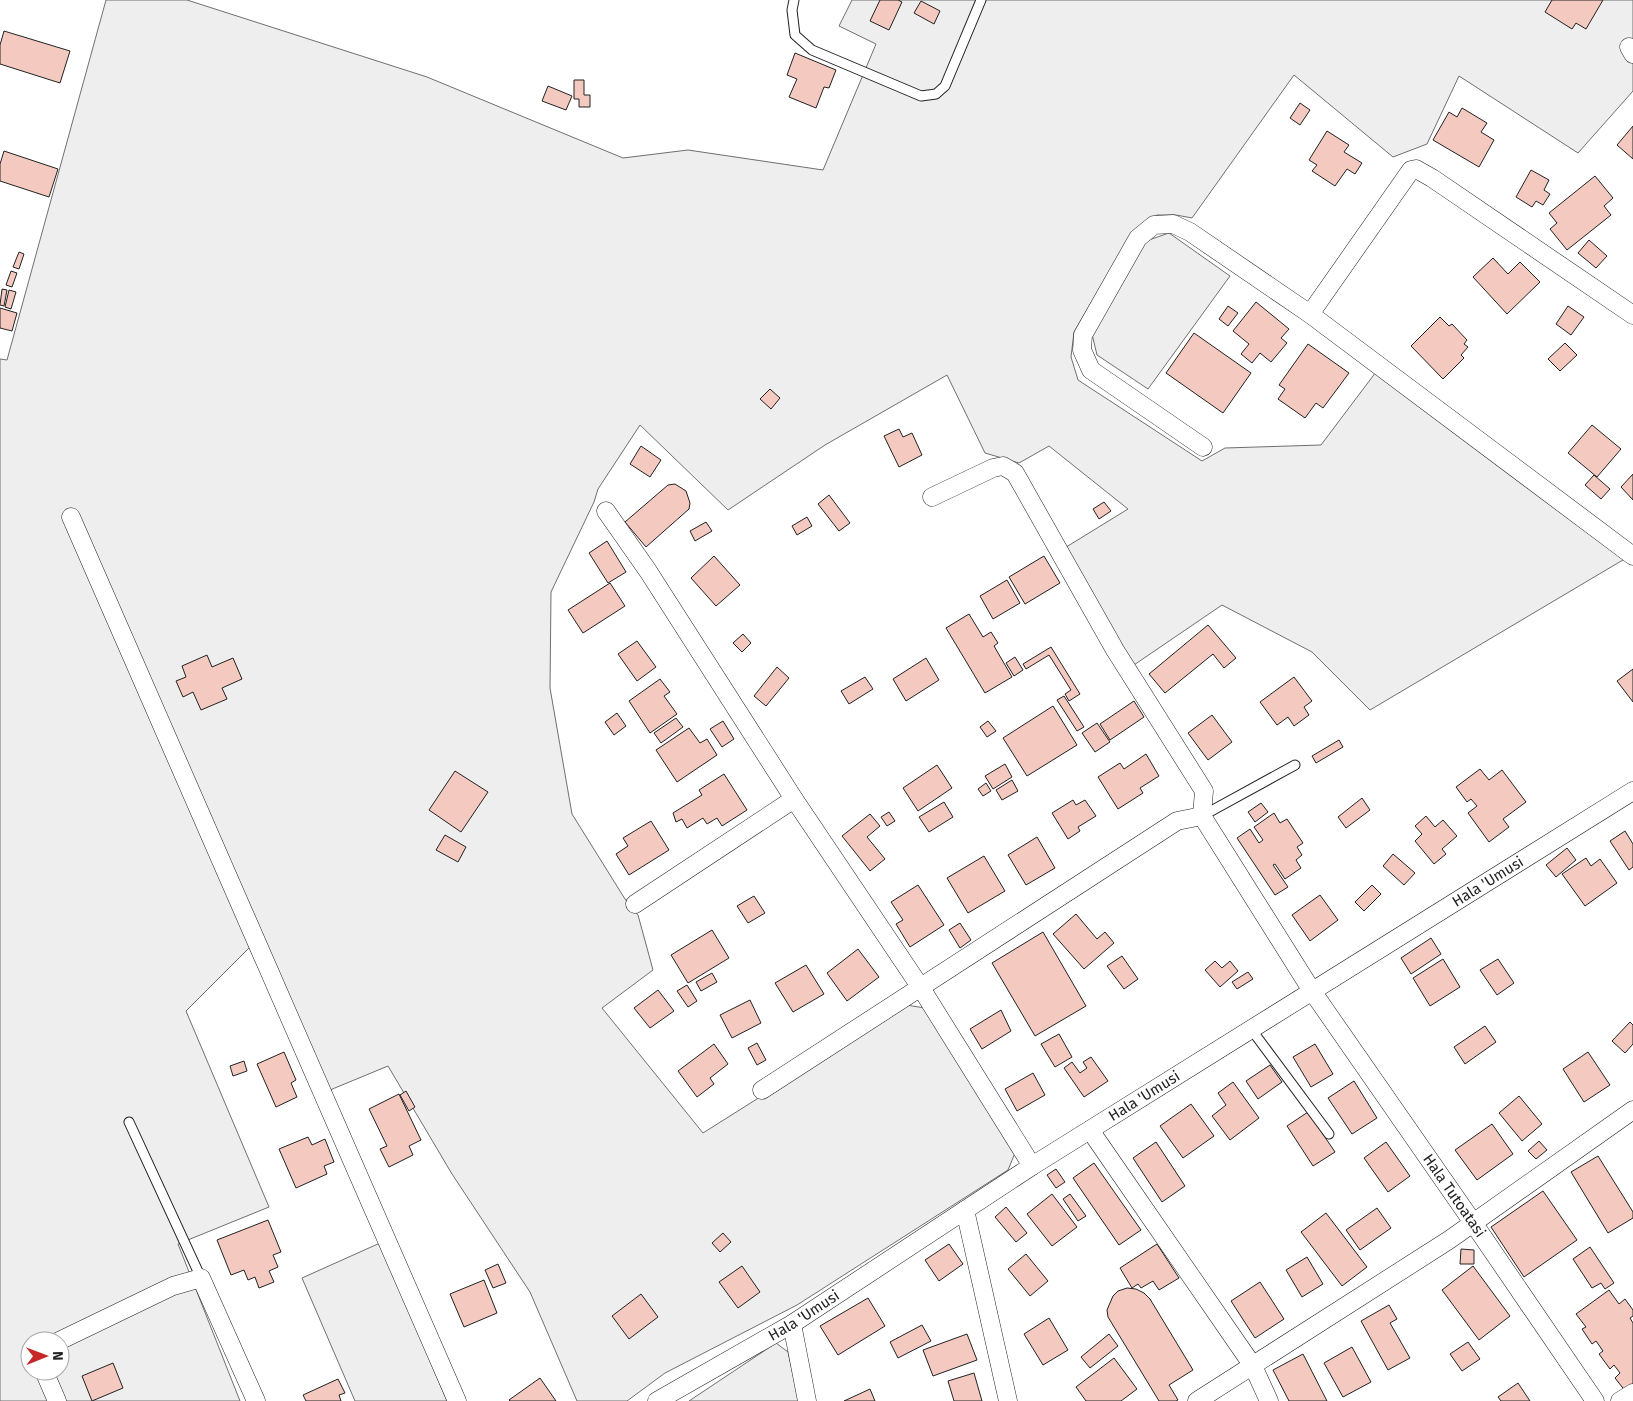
<svg xmlns="http://www.w3.org/2000/svg" width="1633" height="1401" font-family="'Fira Sans',sans-serif">
<style>
.green{fill:#eee;stroke:#6f6f6f;fill-rule:evenodd}
.building{fill:#f3c9c0;stroke:#222}
.lines{fill:none;stroke-linecap:round;stroke-linejoin:round}
.service-casing{stroke:#222;stroke-width:11}
.minor-casing{stroke:#222;stroke-width:19}
.service{stroke:#fff;stroke-width:9}
.minor{stroke:#fff;stroke-width:18}
.labels{text-anchor:middle;dominant-baseline:central;stroke-width:4;stroke-linejoin:round;paint-order:stroke}
.street-label{font-size:15px;fill:#222;stroke:#fff}
</style>
<rect width="100%" height="100%" fill="#fff"/>
<path class="green" d="M106,0H187L427,77L623,158L688,150L823,170L876,44L839,26L852,0H1633V91L1578,153L1459,76L1427,144L1393,157L1294,75L1192,218L1176,215H1157L1133,231L1074,332L1071,357L1078,380L1202,461L1225,448L1321,445L1379,368L1633,554L1370,710L1312,652L1222,605L1131,667L1063,549L1128,509L1049,446L1019,463L985,453L947,375L825,445L728,510L640,425L598,489L594,502L551,592L550,688L572,814L625,899L638,915L653,970L602,1008L703,1133L906,1005L925,1008L1015,1153L1008,1170L797,1305L665,1373L627,1401H577L530,1292L452,1174L388,1066L330,1090L249,948L186,1011L269,1207L178,1244L240,1401H0V359L7,360ZM30,1341H60V1371H30Z
M1169,233L1230,276L1148,389L1097,355L1092,334L1146,241Z
M380,1243L447,1401H355L302,1278Z
M776,1343L788,1352L799,1401H689Z"/>
<path class="building" d="M880,0H898L902,2L889,30L870,21Z
M1552,0H1603L1586,29L1576,23L1572,29L1545,12Z
M921,1L940,11L934,24L914,13Z
M4,31L70,51L60,83L0,64V45Z
M795,53L836,70L829,88L824,87L816,108L789,97L797,79L787,75Z
M574,80H584V95H590V107H579V99H574Z
M548,86L572,96L566,110L542,101Z
M1300,103L1310,110L1300,125L1290,118Z
M1462,108L1487,123L1481,132L1494,140L1479,167L1433,140L1449,112L1457,117Z
M1633,126V159L1617,145Z
M1327,131L1349,145L1344,152L1362,163L1355,174L1347,169L1335,186L1312,171L1317,165L1309,160Z
M4,151L58,169L49,197L0,181V164Z
M1531,170L1549,180L1544,190L1550,194L1543,205L1536,201L1532,207L1516,197Z
M1595,176L1613,198L1604,206L1611,215L1567,250L1550,229L1557,223L1549,213Z
M1589,240L1607,256L1596,268L1578,253Z
M19,252L24,254L19,269L13,267Z
M1493,258L1508,274L1520,262L1540,282L1507,314L1473,277Z
M11,271L17,273L12,287L6,285Z
M2,289L7,290L4,306L0,305Z
M9,290L16,292L11,309L5,307Z
M1256,302L1289,329L1281,338L1287,343L1271,362L1260,353L1252,363L1241,354L1249,344L1233,331Z
M1228,306L1238,313L1228,326L1219,319Z
M1568,306L1584,317L1571,335L1556,324Z
M0,308L17,313L12,331L0,328Z
M1440,317L1449,326L1452,324L1467,340L1464,344L1468,347L1461,355L1464,358L1443,379L1411,346Z
M1194,333L1251,373L1223,413L1166,373Z
M1565,343L1577,355L1560,371L1548,359Z
M1308,344L1349,373L1323,408L1316,403L1305,418L1278,399L1285,389L1279,385Z
M770,389L780,398L771,409L760,399Z
M1592,425L1621,449L1597,477L1568,453Z
M899,429L903,437L912,433L922,455L899,467L884,436Z
M641,446L661,460L650,477L630,464Z
M1633,474V500L1621,487Z
M1594,475L1610,489L1601,499L1585,485Z
M675,484L686,491L690,503L689,509L646,547L625,522L668,485Z
M829,495L850,523L839,531L818,504Z
M1104,502L1111,511L1099,519L1093,509Z
M807,517L812,526L797,535L792,526Z
M706,522L712,531L695,541L690,531Z
M607,541L626,572L608,583L589,553Z
M714,556L740,585L716,606L691,578Z
M1044,556L1060,583L1025,604L1009,577Z
M1007,580L1020,603L993,619L980,596Z
M610,583L625,606L583,633L568,610Z
M969,614L983,637L991,632L998,643L994,646L1012,677L985,693L946,628Z
M1208,625L1236,658L1224,668L1213,654L1165,693L1149,674Z
M743,634L751,643L742,652L733,643Z
M637,641L656,667L637,681L618,654Z
M1051,647L1080,694L1069,701L1065,694L1071,690L1049,655L1026,669L1023,664Z
M207,655L212,667L233,658L242,679L222,688L227,699L201,710L193,692L183,697L176,681L186,677L182,666Z
M1015,657L1023,670L1014,676L1006,663Z
M926,658L939,680L906,701L893,679Z
M777,667L789,678L766,706L754,696Z
M1633,669V702L1617,681Z
M865,677L873,689L849,704L841,691Z
M1294,677L1312,701L1304,707L1309,715L1294,726L1288,717L1277,725L1260,702Z
M660,679L670,692L664,696L677,714L650,733L629,701Z
M1064,696L1084,727L1077,731L1057,700Z
M1134,701L1144,717L1110,740L1100,724Z
M1053,706L1077,745L1027,776L1003,738Z
M617,713L626,726L614,735L605,722Z
M1212,715L1232,742L1208,760L1188,733Z
M676,718L683,727L661,743L654,733Z
M723,721L734,739L722,747L710,729Z
M988,721L996,731L987,737L980,727Z
M1097,723L1110,742L1095,752L1082,733Z
M689,728L700,743L707,739L717,755L677,782L656,750Z
M1339,740L1343,747L1316,763L1312,756Z
M1146,754L1159,776L1140,788L1143,793L1118,809L1098,777L1120,763L1124,769Z
M1005,764L1012,777L993,789L985,776Z
M937,765L952,788L918,811L903,788Z
M1480,769L1489,780L1502,770L1526,802L1503,819L1509,827L1489,842L1468,813L1477,806L1471,799L1467,802L1456,787Z
M455,771L488,792L461,832L429,810Z
M724,774L747,810L722,826L717,818L707,824L703,818L687,828L682,819L676,822L673,813L702,795L699,790Z
M1012,780L1018,791L1002,800L996,790Z
M986,783L991,791L983,796L978,789Z
M1362,798L1370,810L1346,828L1338,817Z
M1073,800L1076,805L1085,800L1096,816L1078,827L1080,831L1068,839L1052,813Z
M944,802L953,817L929,832L919,817Z
M1261,803L1268,812L1255,822L1248,812Z
M889,812L895,821L887,826L881,817Z
M1274,813L1280,823L1287,819L1303,843L1297,847L1302,855L1296,860L1301,868L1285,879L1275,864L1273,865L1288,887L1275,895L1237,838L1250,829L1259,843L1263,840L1254,827Z
M870,814L880,826L867,837L885,859L870,871L842,836Z
M1426,816L1435,827L1443,820L1457,836L1442,849L1446,854L1434,864L1415,841L1422,834L1415,826Z
M651,821L669,850L629,875L616,854L628,846L623,838Z
M1625,831L1633,844V867L1629,870L1610,841Z
M445,835L466,847L458,862L436,850Z
M1037,837L1055,868L1026,885L1008,855Z
M1567,848L1576,860L1556,877L1546,865Z
M1393,854L1415,873L1404,885L1383,866Z
M984,856L1005,891L968,913L947,878Z
M1586,858L1591,866L1600,859L1617,883L1585,906L1562,874Z
M918,885L944,925L910,947L896,924L903,920L891,902Z
M1372,885L1381,894L1364,911L1355,902Z
M1320,895L1338,920L1310,941L1292,915Z
M754,896L765,913L748,923L737,906Z
M1076,914L1097,939L1105,932L1114,943L1084,969L1053,934Z
M960,923L971,940L960,948L949,930Z
M712,930L729,958L688,983L671,955Z
M1043,932L1086,1006L1035,1036L992,963Z
M1431,938L1441,954L1411,974L1401,958Z
M858,949L879,977L847,1001L827,973Z
M1122,956L1138,979L1124,989L1107,966Z
M1443,959L1460,987L1430,1006L1413,978Z
M1498,959L1514,983L1497,995L1480,970Z
M1215,961L1222,968L1230,961L1238,971L1220,987L1205,970Z
M806,965L824,994L793,1012L775,983Z
M1248,972L1253,979L1237,989L1232,982Z
M712,973L717,982L701,991L696,982Z
M687,985L697,1001L688,1007L677,991Z
M658,990L674,1011L650,1028L634,1008Z
M750,1000L761,1023L732,1038L720,1015Z
M1001,1010L1011,1031L982,1049L970,1029Z
M1630,1022L1633,1025V1044L1625,1053L1612,1041Z
M1485,1026L1496,1042L1465,1064L1454,1047Z
M1059,1034L1072,1057L1055,1067L1041,1044Z
M757,1043L766,1060L757,1065L748,1048Z
M714,1044L728,1064L710,1078L714,1084L697,1097L678,1071Z
M1315,1044L1333,1074L1311,1087L1293,1057Z
M284,1052L296,1080L291,1083L297,1097L276,1107L257,1064Z
M1588,1052L1610,1085L1584,1102L1563,1069Z
M1091,1057L1108,1081L1084,1097L1064,1068L1072,1062L1080,1073L1087,1068L1083,1062Z
M244,1061L247,1071L233,1076L230,1066Z
M1270,1065L1282,1082L1258,1099L1246,1081Z
M1033,1073L1045,1095L1017,1111L1005,1089Z
M1354,1081L1377,1118L1352,1134L1328,1098Z
M1233,1082L1259,1118L1230,1140L1212,1116L1226,1105L1218,1093Z
M406,1091L415,1107L409,1111L400,1095Z
M399,1094L421,1140L409,1146L413,1155L389,1167L380,1149L387,1146L369,1109Z
M1519,1096L1542,1124L1522,1141L1499,1113Z
M1191,1104L1214,1136L1183,1158L1160,1126Z
M1308,1112L1335,1152L1313,1166L1287,1126Z
M1492,1124L1513,1154L1477,1180L1455,1150Z
M308,1137L312,1145L325,1139L334,1162L324,1166L327,1174L296,1188L279,1149Z
M1539,1141L1547,1150L1536,1159L1528,1151Z
M1156,1142L1185,1186L1162,1202L1133,1158Z
M1386,1142L1410,1176L1388,1192L1364,1158Z
M1598,1156L1633,1212V1218L1608,1233L1571,1172Z
M1094,1163L1141,1230L1119,1245L1073,1178Z
M1056,1169L1065,1182L1056,1188L1047,1175Z
M1543,1191L1577,1240L1524,1277L1491,1227Z
M1052,1194L1077,1227L1052,1246L1027,1214Z
M1070,1194L1086,1216L1078,1221L1063,1199Z
M1006,1207L1027,1233L1016,1242L995,1217Z
M1377,1208L1391,1228L1360,1250L1346,1230Z
M1326,1213L1367,1267L1342,1286L1301,1232Z
M268,1220L281,1252L273,1255L278,1267L269,1271L274,1282L259,1288L255,1277L248,1280L244,1270L231,1275L217,1240Z
M723,1233L731,1242L720,1252L712,1243Z
M949,1244L963,1264L939,1281L925,1260Z
M1157,1244L1179,1278L1159,1290L1153,1281L1141,1288L1138,1284L1132,1288L1120,1268Z
M1590,1247L1614,1283L1605,1289L1601,1283L1592,1288L1573,1259Z
M1461,1249L1474,1250V1264H1460Z
M1026,1254L1048,1281L1030,1296L1008,1269Z
M1307,1257L1323,1284L1302,1297L1286,1270Z
M498,1264L506,1283L493,1288L485,1270Z
M742,1266L760,1292L738,1308L719,1282Z
M1473,1266L1510,1316L1479,1340L1442,1290Z
M484,1280L497,1313L464,1327L450,1294Z
M1260,1282L1284,1319L1255,1338L1231,1301Z
M1127,1288L1136,1289L1144,1293L1150,1299L1193,1370L1169,1385L1178,1400L1176,1401H1159L1108,1317L1107,1310L1113,1296L1118,1291Z
M1609,1290L1619,1304L1625,1299L1633,1310V1316L1630,1318L1633,1323V1388L1626,1392L1615,1378L1620,1373L1614,1365L1610,1369L1599,1354L1603,1351L1596,1341L1592,1344L1582,1329L1586,1327L1576,1314Z
M641,1294L658,1317L629,1339L612,1316Z
M868,1298L885,1326L838,1355L820,1326Z
M1389,1305L1397,1319L1390,1323L1410,1358L1388,1370L1361,1321Z
M1049,1318L1068,1350L1043,1365L1024,1334Z
M922,1325L931,1341L898,1358L890,1342Z
M967,1334L977,1360L933,1376L923,1350Z
M1109,1334L1118,1346L1090,1368L1081,1357Z
M1468,1342L1480,1359L1462,1371L1450,1354Z
M1352,1347L1371,1382L1343,1397L1324,1363Z
M1303,1354L1327,1401H1289L1273,1370Z
M1114,1358L1137,1389L1121,1401H1086L1076,1387Z
M113,1363L123,1388L92,1401L82,1376Z
M974,1373L982,1401H954L948,1381Z
M540,1378L556,1401H510L509,1400Z
M338,1379L345,1393L339,1395L341,1401H306L303,1395Z
M1518,1383L1530,1401H1501L1498,1397Z
M870,1389L875,1401H844Z"/>
<g class="lines">
<defs>
<path id="service" d="M794,0L792,10L795,35L812,50L921,96L936,94L945,86L981,0
M1202,816L1295,765
M1251,1029L1329,1134
M129,1122L201,1278"/>
<g id="minor">
<path d="M1629,47L1633,54"/>
<path d="M1633,315L1432,178L1416,169L1411,170L1310,314L1633,556"/>
<path d="M1203,447L1091,370L1082,350L1083,335L1138,238L1154,225L1173,224L1190,232L1310,314"/>
<path d="M932,497L993,468L1003,466L1015,473L1115,650L1204,791L1202,816"/>
<path d="M606,511L648,571L794,799L921,988L1032,1166"/>
<path d="M71,517L457,1401"/>
<path d="M635,904L794,799"/>
<path id="s1" d="M762,1090L1177,821L1202,816L1312,991L1474,1224L1595,1401"/>
<path d="M1090,1130L1253,1366L1269,1401"/>
<path d="M965,1210L1008,1401"/>
<path d="M792,1324L807,1401"/>
<path d="M59,1341L173,1286L201,1278L256,1401"/>
<path d="M44,1371L57,1401"/>
<path id="s2" d="M657,1401L792,1324L1032,1166L1633,791"/>
<path d="M1197,1401L1449,1240L1633,1110"/>
<path d="M1620,1401L1633,1393"/>
</g>
</defs>
<use href="#service" class="service-casing"/>
<use href="#minor" class="minor-casing"/>
<use href="#service" class="service"/>
<use href="#minor" class="minor"/>
</g>
<g class="labels">
<g class="street-label">
<text stroke="none"><textPath href="#s2" startOffset="980">Hala 'Umusi</textPath></text>
<text stroke="none"><textPath href="#s2" startOffset="575">Hala 'Umusi</textPath></text>
<text stroke="none"><textPath href="#s1" startOffset="976">Hala Tutoatasi</textPath></text>
<text stroke="none"><textPath href="#s2" startOffset="170">Hala 'Umusi</textPath></text>
</g>
</g>
<g transform="translate(45 1356) rotate(89)"><circle r="24" fill="#ffffff" stroke="#a7a7a7"/>
<path d="M0-4L9 19L0 12L-9 19Z" fill="#c62828"/>
<text y="-8" font-size="14" font-weight="bold" text-anchor="middle" fill="#222222">N</text>
</g>
</svg>
